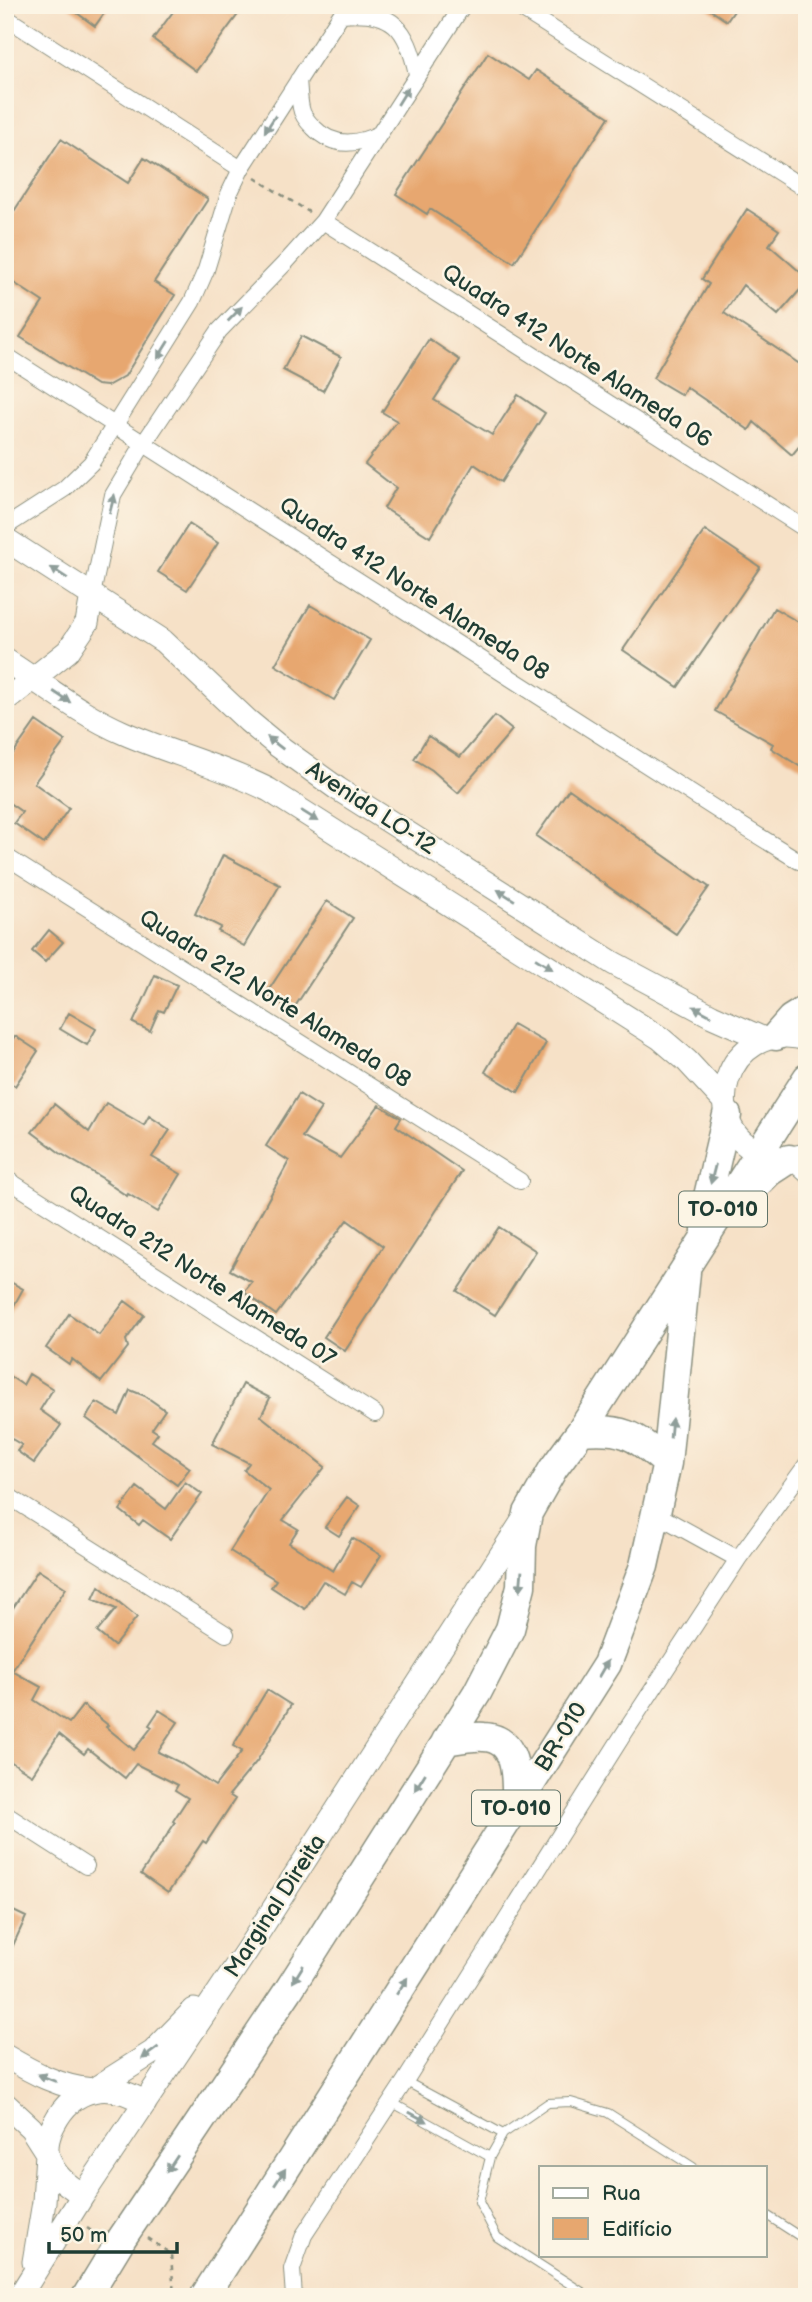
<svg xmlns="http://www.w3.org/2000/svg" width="812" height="2302" font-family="'Balsamiq Sans',sans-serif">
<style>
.building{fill:#e7a76f}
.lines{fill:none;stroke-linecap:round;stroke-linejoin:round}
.lane-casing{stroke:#8a8f7e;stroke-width:10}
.street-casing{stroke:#8a8f7e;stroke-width:18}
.secondary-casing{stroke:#8a8f7e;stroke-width:25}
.highway-casing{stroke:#8a8f7e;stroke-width:31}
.path{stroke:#8a8f7e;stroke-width:2.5;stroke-dasharray:5 5;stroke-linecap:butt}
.lane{stroke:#fff;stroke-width:8}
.street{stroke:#fff;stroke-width:16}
.secondary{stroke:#fff;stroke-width:23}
.highway{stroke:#fff;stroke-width:28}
.oneway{fill:#8f9e9a}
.labels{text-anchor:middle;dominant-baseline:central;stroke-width:5;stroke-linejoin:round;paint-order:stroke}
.shield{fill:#fcf5e5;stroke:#617469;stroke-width:2}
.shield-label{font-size:21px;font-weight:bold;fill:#1f3d34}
.street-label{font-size:23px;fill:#1f3d34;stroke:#fcf5e5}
</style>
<rect width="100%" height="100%" fill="#fcf5e5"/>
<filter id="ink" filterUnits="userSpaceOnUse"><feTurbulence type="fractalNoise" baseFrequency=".0143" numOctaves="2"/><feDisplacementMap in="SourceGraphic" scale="14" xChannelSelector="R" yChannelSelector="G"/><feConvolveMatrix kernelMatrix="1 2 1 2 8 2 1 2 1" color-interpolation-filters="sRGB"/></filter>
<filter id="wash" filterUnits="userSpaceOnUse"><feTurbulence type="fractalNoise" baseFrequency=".00686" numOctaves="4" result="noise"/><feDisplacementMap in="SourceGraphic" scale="28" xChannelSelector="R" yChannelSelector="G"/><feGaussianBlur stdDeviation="1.57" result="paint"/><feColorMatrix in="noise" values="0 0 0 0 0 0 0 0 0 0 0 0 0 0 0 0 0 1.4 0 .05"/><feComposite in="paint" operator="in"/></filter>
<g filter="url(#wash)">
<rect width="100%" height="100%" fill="#f6e1c7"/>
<g id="blocks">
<path class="building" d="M66,5H110L95,26Z
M178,5H245L196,71L153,39Z
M703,5H738L727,21Z
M488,53L529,80L536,70L609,117L514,263L430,209L427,214L396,194Z
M61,139L128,183L144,158L208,199L154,282L175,295L125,376L107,386L97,385L20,337L43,302L5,277V225Z
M747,209L779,230L769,245L807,278V282L778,315L743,285L724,313L807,369V437L792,455L754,422L749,430L686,387L682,395L653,378L709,284L702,279Z
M301,336L341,357L323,391L283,370Z
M429,339L460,360L434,400L492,435L518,395L545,413L501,482L474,464L430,537L384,508L396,488L365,464L397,421L382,412Z
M189,524L218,543L187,590L158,572Z
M705,530L760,567L678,687L623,650Z
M310,605L370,640L334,700L275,665Z
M774,608L807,627V771L771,748L773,744L715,711Z
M495,716L512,730L458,793L432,770L414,759L428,736L460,757Z
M36,721L65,741L34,783L69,808L44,844L14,823L22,812L5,800V765Z
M569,789L709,887L676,934L536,836Z
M223,855L280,885L244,946L218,931L221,927L195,914Z
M327,901L353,918L292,1011L266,994Z
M49,930L63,942L45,962L32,951Z
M155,975L177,985L164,1012L159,1010L150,1031L133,1023Z
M69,1013L96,1029L87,1045L60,1029Z
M513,1024L546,1043L518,1092L485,1072Z
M15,1036L38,1051L15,1086L5,1079V1051Z
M299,1094L321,1108L302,1137L340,1158L379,1105L401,1118L396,1126L462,1171L345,1351L324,1337L383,1246L347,1220L276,1315L244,1292L252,1282L230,1270L289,1161L266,1146Z
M106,1103L144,1125L149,1116L170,1130L152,1157L181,1174L158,1212L128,1194L127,1196L106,1182L107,1181L60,1153L32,1132L54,1104L89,1132Z
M499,1227L536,1251L495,1315L457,1291Z
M5,1279L23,1289L5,1322Z
M125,1301L144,1315L126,1340L128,1347L101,1382L72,1359L69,1364L46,1348L69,1314L99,1335Z
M5,1373L23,1385L29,1374L53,1389L40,1410L61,1425L34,1463L17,1451L22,1445L5,1435Z
M243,1384L270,1398L261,1416L325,1467L283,1520L298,1529L289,1543L333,1571L352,1538L381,1555L361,1587L352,1582L345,1594L323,1581L305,1609L271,1587L276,1580L230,1551L269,1490L244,1470L249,1463L212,1444Z
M130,1390L145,1396L165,1410L152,1429L158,1433L152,1441L190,1468L177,1485L86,1418L96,1402L119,1415Z
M185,1482L202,1494L170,1539L143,1520L139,1525L120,1510L137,1487L166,1509Z
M347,1497L360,1506L339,1536L325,1527Z
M38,1570L66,1588L12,1671L41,1687L34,1700L69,1723L83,1705L108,1725L106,1727L134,1750L152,1727L149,1725L159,1710L178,1722L158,1752L179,1762L215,1786L242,1751L233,1746L267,1690L291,1705L257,1761L229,1795L235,1799L206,1843L203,1841L168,1893L141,1874L175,1823L173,1821L188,1798L175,1790L178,1785L136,1764L125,1778L88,1749L84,1754L59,1734L32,1775L5,1758V1620Z
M99,1586L137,1617L114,1646L97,1632L116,1609L93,1599Z
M5,1907L26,1917L5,1963Z"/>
</g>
</g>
<g filter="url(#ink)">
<use href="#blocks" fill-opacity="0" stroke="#8a8f7e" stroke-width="2"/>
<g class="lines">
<defs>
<path id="lane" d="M405,2081L503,2134
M391,2102L490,2157
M765,2214L807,2241
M590,2297L497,2237L479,2202L490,2157L503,2134L548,2103L571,2102L608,2113L693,2167"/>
<path id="street" d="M515,5L807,190
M342,14C393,9 407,28 417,74
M5,17L241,169
M298,80C299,89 299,99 301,108C302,115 308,122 313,127C332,147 355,146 379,134
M323,221L807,530
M5,355L736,822L799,861L807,862
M5,527L64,489L91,463L192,302L206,270L229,194L241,169L347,5
M92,595L113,495L144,443L219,331L287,261L323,221L463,5
M5,856L520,1181
M789,1159L807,1175
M5,1178L375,1414
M5,1494L226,1634
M656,1514L738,1559
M5,1814L86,1866
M294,2297L292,2269L304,2235L405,2081L621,1738L738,1559L807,1464"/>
<path id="secondary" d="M5,539L163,641L248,721L277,745L338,789L613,963L712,1016L764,1039
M5,660C44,685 82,715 124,733C172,754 222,766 269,790L660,1038L687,1061L724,1101
M5,701L68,651L87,623L92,595
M807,1039C724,1016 693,1130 764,1154C780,1159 791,1160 807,1154
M5,2056C32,2072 61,2088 93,2090L153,2052L194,2010
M5,2104L31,2128L47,2153L44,2202L34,2262
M83,2195C67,2185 53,2175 48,2156C45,2146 49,2133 54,2124C74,2085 110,2081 145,2103
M19,2297L83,2195L247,1950L524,1519"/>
<path id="highway" d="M776,1036L791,1019L807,1009
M743,1198L769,1172L789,1159
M706,1233V1205L727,1115
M581,1431C626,1427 634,1436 667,1463
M446,1741C458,1739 472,1736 484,1737C520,1739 516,1781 516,1808
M86,2297L122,2238L288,1991L477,1693L510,1629L521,1586L522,1546L528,1513L553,1469L581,1431L807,1078
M204,2297L607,1664L644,1566L667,1463L686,1272"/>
</defs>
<use href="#lane" class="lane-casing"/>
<use href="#street" class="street-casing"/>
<use href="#secondary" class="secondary-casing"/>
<use href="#highway" class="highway-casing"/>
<path class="path" d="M255,178L309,212
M5,2171L7,2188L5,2213
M87,2228L99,2236
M147,2238L171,2254L174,2297"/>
<use href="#lane" class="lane"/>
<use href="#street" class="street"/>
<use href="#secondary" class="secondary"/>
<use href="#highway" class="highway"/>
</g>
<defs><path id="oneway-solid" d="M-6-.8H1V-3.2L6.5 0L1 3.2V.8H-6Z" transform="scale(1.75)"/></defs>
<g class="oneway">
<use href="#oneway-solid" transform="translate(403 96) rotate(-58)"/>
<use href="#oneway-solid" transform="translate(270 124) rotate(123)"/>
<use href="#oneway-solid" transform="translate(235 314) rotate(-46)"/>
<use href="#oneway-solid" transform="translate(163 350) rotate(122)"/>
<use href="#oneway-solid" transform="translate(112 504) rotate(-75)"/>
<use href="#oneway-solid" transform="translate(59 573) rotate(-147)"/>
<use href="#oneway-solid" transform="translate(62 697) rotate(33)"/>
<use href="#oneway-solid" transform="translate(275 743) rotate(-142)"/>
<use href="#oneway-solid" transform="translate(310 816) rotate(32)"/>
<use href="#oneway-solid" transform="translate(506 895) rotate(-148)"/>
<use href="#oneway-solid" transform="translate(544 964) rotate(32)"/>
<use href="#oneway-solid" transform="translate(702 1011) rotate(-152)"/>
<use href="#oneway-solid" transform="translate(713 1174) rotate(104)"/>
<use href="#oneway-solid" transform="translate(671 1428) rotate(-85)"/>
<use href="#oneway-solid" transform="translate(521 1581) rotate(95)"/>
<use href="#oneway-solid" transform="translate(603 1669) rotate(-60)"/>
<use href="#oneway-solid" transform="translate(420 1782) rotate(122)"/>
<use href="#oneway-solid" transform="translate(298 1974) rotate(122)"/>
<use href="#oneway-solid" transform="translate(402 1986) rotate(-57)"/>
<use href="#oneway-solid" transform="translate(150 2053) rotate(144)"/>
<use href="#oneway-solid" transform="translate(47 2078) rotate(-158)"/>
<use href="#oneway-solid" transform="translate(418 2117) rotate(29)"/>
<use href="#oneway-solid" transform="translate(172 2164) rotate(124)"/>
<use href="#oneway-solid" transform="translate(280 2177) rotate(-57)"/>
</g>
</g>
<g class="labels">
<g class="shield">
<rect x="679" y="1191.5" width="88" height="35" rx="5"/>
<rect x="472" y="1790.5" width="88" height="35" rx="5"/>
</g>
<g class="shield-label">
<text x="723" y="1209">TO-010</text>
<text x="516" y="1808">TO-010</text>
</g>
<g class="street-label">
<text transform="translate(577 356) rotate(33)">Quadra 412 Norte Alameda 06</text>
<text transform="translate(414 589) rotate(33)">Quadra 412 Norte Alameda 08</text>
<text transform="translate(371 808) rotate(33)">Avenida LO-12</text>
<text transform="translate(275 999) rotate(32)">Quadra 212 Norte Alameda 08</text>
<text transform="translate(202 1276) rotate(33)">Quadra 212 Norte Alameda 07</text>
<text transform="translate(561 1737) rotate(-58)">BR-010</text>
<text transform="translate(275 1906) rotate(-57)">Marginal Direita</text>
</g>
</g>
<rect width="812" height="2302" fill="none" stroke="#fcf5e5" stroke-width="28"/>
<rect x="539" y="2166" width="228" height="91" fill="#fcf5e5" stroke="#a4ab9e" stroke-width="2"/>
<rect x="553" y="2188" width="35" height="10" fill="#ffffff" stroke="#a4ab9e" stroke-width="2"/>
<text x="602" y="2200" font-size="21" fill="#1f3d34">Rua</text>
<rect x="553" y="2218" width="35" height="21" fill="#e7a76f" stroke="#a4ab9e" stroke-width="2"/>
<text x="602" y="2236" font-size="21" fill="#1f3d34">Edifício</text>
<path d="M49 2242v10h128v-10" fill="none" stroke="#1f3d34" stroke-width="3.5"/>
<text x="60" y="2242" font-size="21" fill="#1f3d34" stroke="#fcf5e5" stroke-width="5" paint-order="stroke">50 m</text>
</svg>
